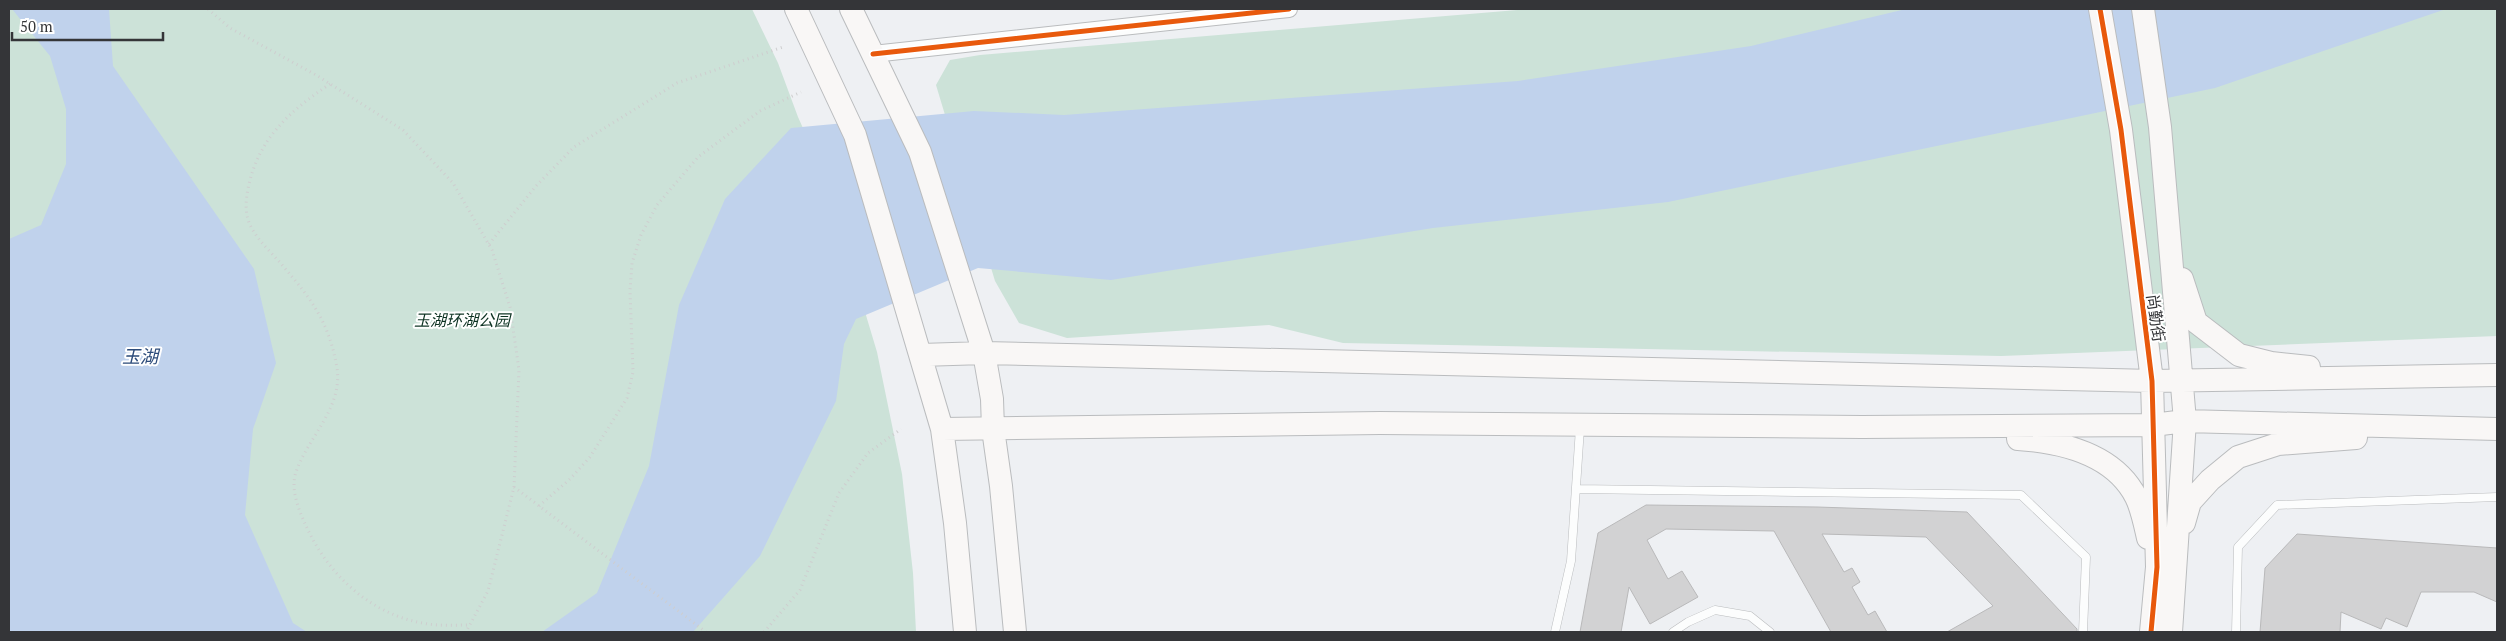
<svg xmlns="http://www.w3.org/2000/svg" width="2506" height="641" font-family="'PT Serif','Noto Sans SC',serif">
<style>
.green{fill:#cce2d8}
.water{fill:#c0d2ec}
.building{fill:#d2d2d3;stroke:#b9b9ba}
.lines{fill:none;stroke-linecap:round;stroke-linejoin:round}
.lane-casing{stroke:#babcbe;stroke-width:9}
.street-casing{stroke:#babcbe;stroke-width:18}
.secondary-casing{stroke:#babcbe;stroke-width:24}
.path{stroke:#cececf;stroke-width:3;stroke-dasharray:1 4;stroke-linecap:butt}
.lane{stroke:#fcfdfd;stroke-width:8}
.street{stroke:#fcfdfd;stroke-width:16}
.secondary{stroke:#f9f7f6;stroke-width:22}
.cycleway-casing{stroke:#fff;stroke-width:8}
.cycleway{stroke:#e8590c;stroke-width:5}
.labels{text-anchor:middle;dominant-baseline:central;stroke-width:4;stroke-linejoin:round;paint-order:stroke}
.street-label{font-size:16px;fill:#343538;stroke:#fff}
.park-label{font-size:16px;font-style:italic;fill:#0c3222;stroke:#fff}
.water-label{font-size:18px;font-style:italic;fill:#2c4b7a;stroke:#fff}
</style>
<rect width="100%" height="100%" fill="#eef0f3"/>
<path class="green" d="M9,9H752L778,63L798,117L824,175L877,352L902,474L913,573L916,632H9Z
M1529,9H2497V336L2001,356L1343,343L1269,325L1067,338L1019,323L995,281L936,85L950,60L980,55Z"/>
<path class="water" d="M12,9H109L113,66L254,269L276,363L253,429L245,515L293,623L307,632H9V239L41,225L66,164V109L50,56Z
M1906,9H2446L2215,88L1668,202L1433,228L1111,280L978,268L856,319L844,344L836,401L760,556L693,632H542L597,593L649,466L679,305L725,199L791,128L974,111L1064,115L1518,81L1751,46Z"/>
<path class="building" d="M1646,505L1817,507L1967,512L2077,629V632H1947L1993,606L1926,537L1822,534L1844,572L1852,568L1860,582L1852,587L1868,615L1875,611L1887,632H1831L1774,531L1666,529L1647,540L1668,579L1682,571L1698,597L1650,624L1629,587L1621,632H1580L1598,533Z
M2297,534L2497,548V602L2474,592H2421L2407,627L2386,618L2381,629L2341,612L2340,632H2260L2265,568Z"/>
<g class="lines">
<defs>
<path id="lane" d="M1576,489L2021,495L2086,557L2083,632
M1555,632L1571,561L1580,428
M1673,632L1688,622L1715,610L1750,616L1770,632
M2236,632L2238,547L2277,505L2497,497"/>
<path id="street" d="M873,54L1289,9"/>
<path id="secondary" d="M796,9L855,135L942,429L955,523L965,632
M851,9L920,152L984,353L992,399L993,429L1001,486L1015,632
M2100,9L2121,130L2152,381L2157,567L2151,632
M2143,9L2160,127L2185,421L2171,632
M2182,279L2196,322L2239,355L2271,363L2309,367
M921,355L984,353L2152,381L2497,375
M942,429L1380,423L1862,427L2153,425L2185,421L2497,429
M2018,439C2062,442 2114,454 2136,497C2142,509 2145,525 2148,538
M2184,523L2190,502L2210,480L2238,457L2278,444L2356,438"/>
</defs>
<use href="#lane" class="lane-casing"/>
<use href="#street" class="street-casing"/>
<use href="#secondary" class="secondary-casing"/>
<path class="path" d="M208,9L230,28L316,75L403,130L453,183L492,250L510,307L519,370L514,487L488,591L466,632
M330,84C291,110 260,137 249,184C246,198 244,211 250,225C258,241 272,253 283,266C312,300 329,322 337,368C343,408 308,437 296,472C290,490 299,510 306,526C329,576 372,616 428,624C442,626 456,625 470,625
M489,244L536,186L574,147L677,83L783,47
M514,487L706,632
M539,506L570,479L590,457L627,398L633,372L630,291L632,263L641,235L657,205L698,157L760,111L801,92
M764,632L800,590L839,493L868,453L901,429"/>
<use href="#lane" class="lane"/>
<use href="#street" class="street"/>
<use href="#secondary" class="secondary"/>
<defs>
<path id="cycleway" d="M2100,9L2121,130L2152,381L2157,567L2151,632
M873,54L1289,9"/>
</defs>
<use href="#cycleway" class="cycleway-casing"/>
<use href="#cycleway" class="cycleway"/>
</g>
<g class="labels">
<g class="street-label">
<text transform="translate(2156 318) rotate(82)">尚勤街</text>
</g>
<g class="park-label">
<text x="462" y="320">玉湖环湖公园</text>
</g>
<g class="water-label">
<text x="140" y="356">玉湖</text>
</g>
</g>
<rect width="2506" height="641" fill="none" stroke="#343538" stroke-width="20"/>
<path d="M12 32v8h151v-8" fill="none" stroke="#343538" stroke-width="2.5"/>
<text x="20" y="32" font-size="15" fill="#343538" stroke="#ffffff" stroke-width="4" paint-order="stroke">50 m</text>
</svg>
